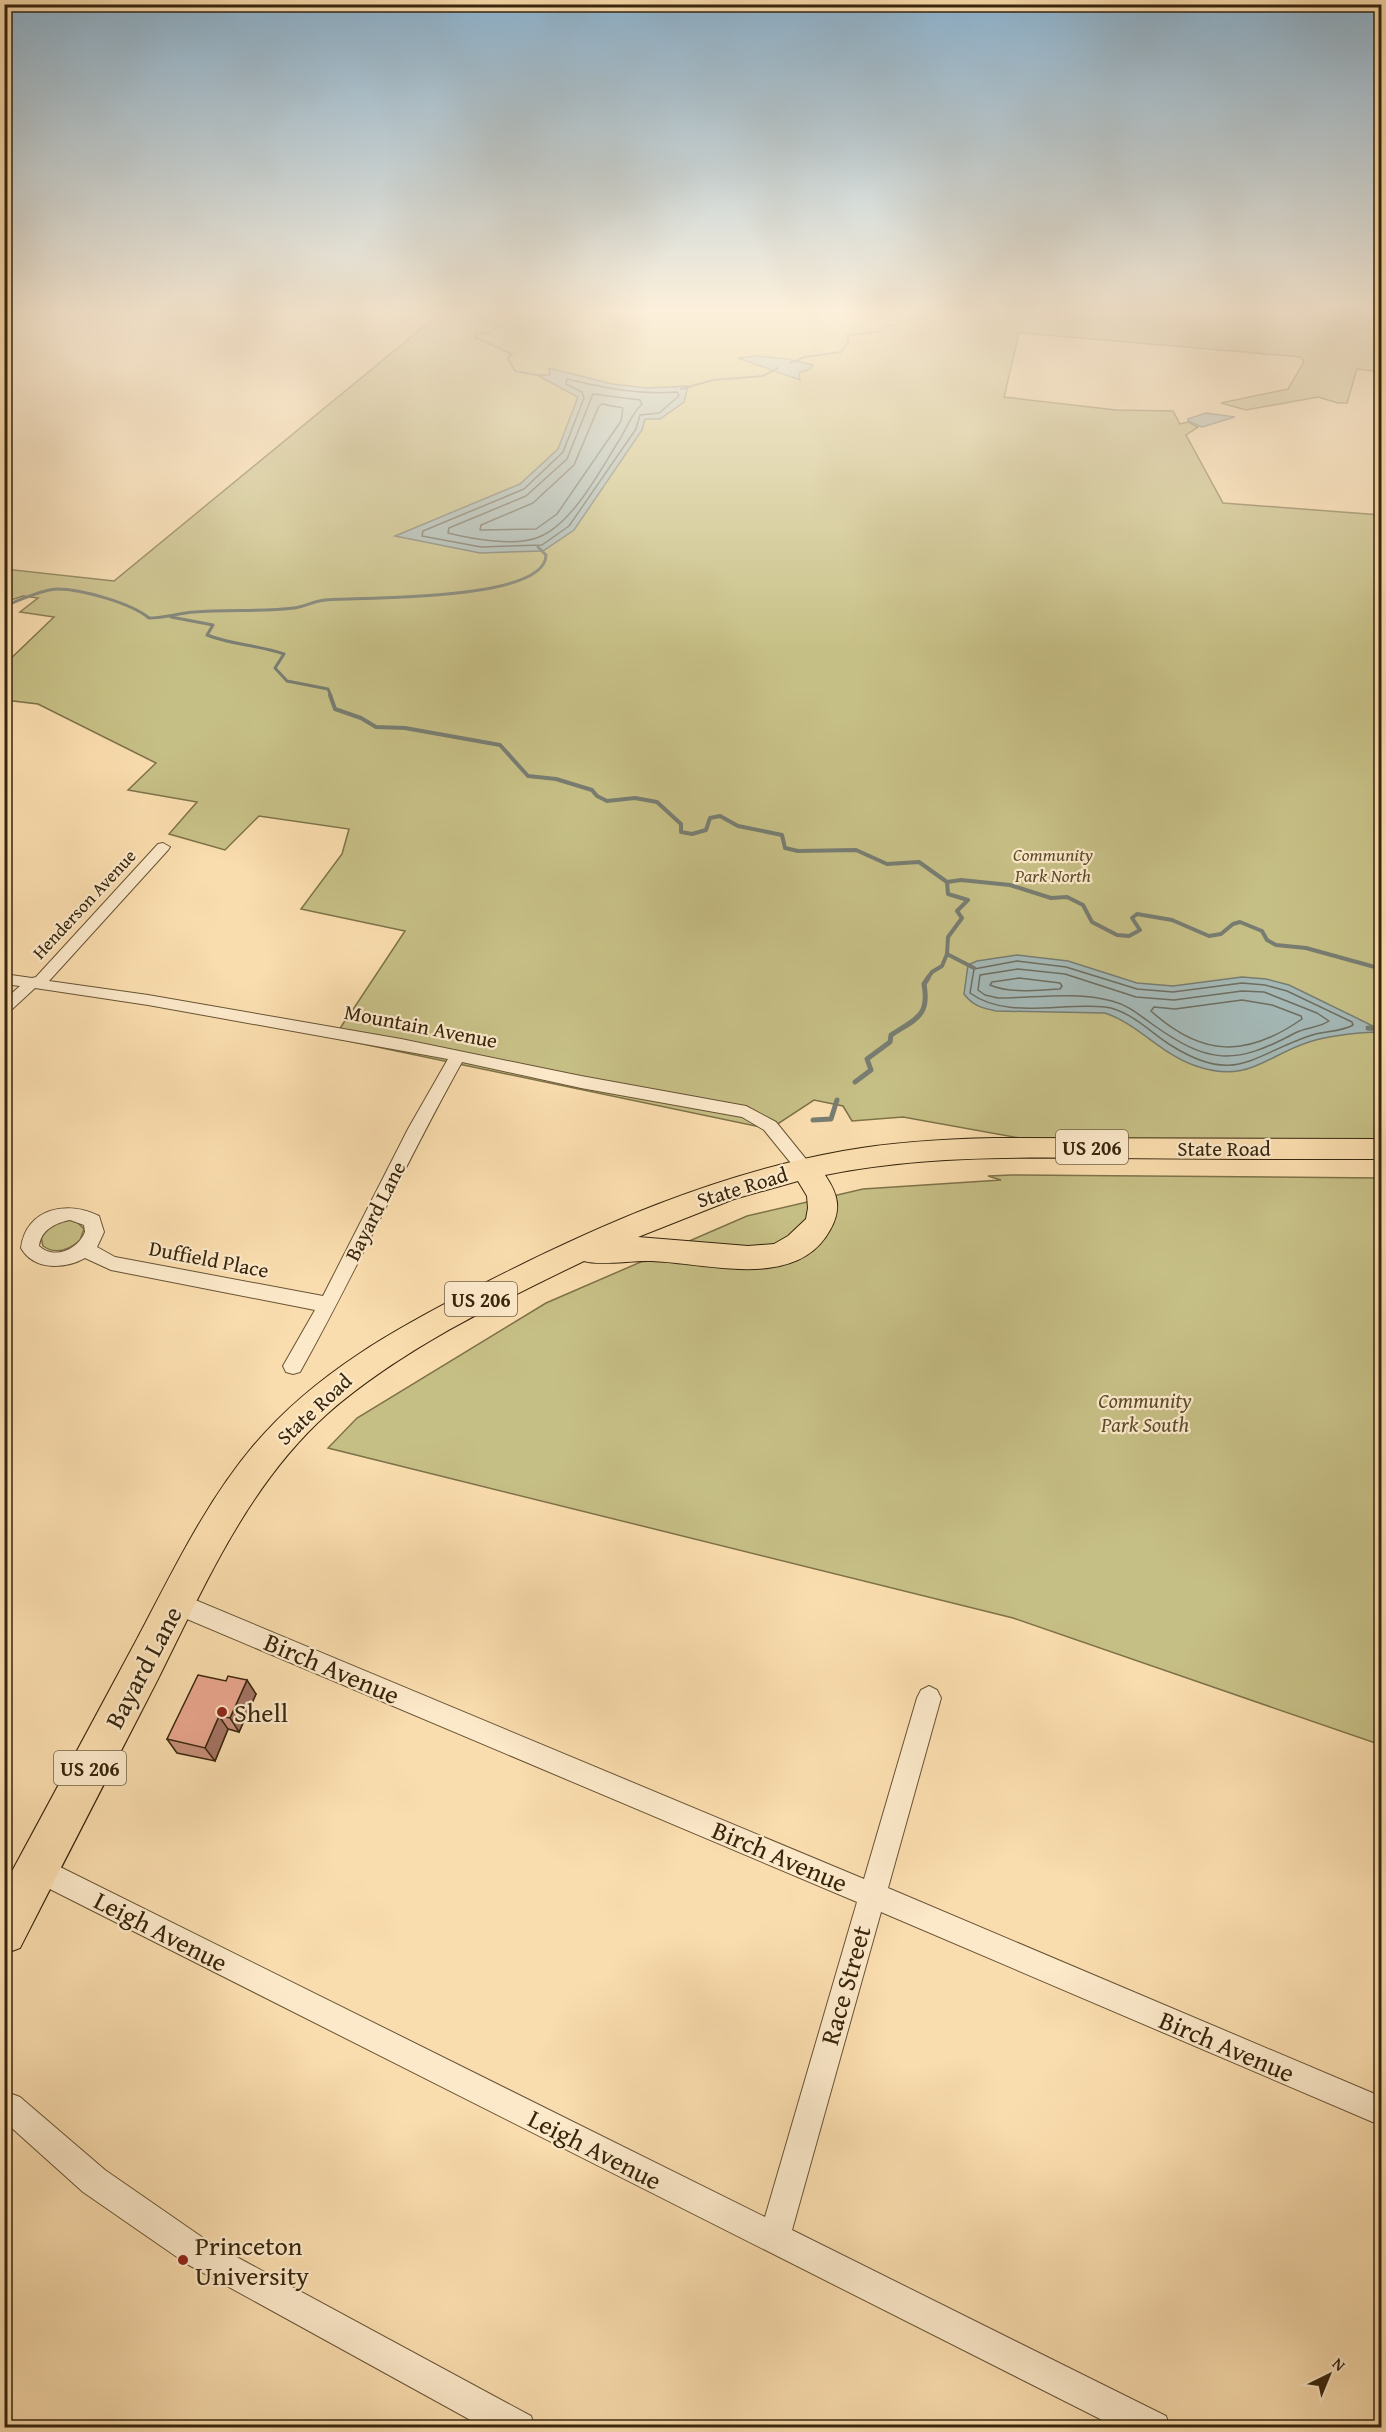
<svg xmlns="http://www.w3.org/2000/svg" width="1386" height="2432" font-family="'Gentium Book Plus',serif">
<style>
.green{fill:#c6bf85;stroke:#7e7248;stroke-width:1.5}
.water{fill:#a4b8b6;stroke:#787d72;stroke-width:1.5}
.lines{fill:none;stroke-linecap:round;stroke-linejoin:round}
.shore{stroke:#6e6e61;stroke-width:1.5}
.stream-far3{stroke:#787d72;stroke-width:2}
.stream-far2{stroke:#787d72;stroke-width:3}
.stream-far1{stroke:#787d72;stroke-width:4}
.stream{stroke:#787d72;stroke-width:5}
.minor-casing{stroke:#685334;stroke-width:2}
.trunk-casing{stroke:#37250c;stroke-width:2}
.minor{fill:#fce9ca;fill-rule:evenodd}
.trunk{fill:#faddae;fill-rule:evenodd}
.wall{fill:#c98f7b;stroke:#37250c;stroke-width:1.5}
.shaded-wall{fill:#a47464;stroke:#37250c;stroke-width:1.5}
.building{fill:#eaa68f;stroke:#37250c;stroke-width:1.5}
.poi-dot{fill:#8f2418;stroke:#fce9ca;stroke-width:2}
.labels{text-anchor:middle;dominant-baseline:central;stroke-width:4.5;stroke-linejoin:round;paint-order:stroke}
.far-park-label{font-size:18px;font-style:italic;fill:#5b4c2a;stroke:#fce9ca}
.far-street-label{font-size:18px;fill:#37250c;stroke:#fce9ca}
.shield{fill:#fce9ca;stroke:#726045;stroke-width:1.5}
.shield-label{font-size:20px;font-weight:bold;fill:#37250c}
.street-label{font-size:21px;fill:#37250c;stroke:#fce9ca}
.park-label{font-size:21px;font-style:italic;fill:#5b4c2a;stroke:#fce9ca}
.near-street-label{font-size:26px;fill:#37250c;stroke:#fce9ca}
.near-poi-label{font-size:26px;fill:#37250c;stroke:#fce9ca;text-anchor:start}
</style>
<rect width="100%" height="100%" fill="#faddae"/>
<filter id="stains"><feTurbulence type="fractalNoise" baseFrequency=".00333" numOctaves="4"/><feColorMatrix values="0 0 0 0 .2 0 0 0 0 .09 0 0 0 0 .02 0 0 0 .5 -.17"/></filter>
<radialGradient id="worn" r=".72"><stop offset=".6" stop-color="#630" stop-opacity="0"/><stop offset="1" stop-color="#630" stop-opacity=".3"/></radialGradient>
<path class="green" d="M445,309H1381V372L1357,369L1347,403H1338L1318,397L1246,410L1221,403L1288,389L1304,362L1301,357L1023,333H1019L1004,397L1116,410L1173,411L1180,424L1188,422L1198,427L1186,435L1223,503L1381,515V1143L1031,1140L903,1117L852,1121L843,1106L814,1100L770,1129L334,1038L346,1019L344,1018L352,1011L405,931L301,909L342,854L349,829L259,816L225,850L169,834L197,802L128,790L156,763L38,704L5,700V664L54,617L20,612L38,598L23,596L5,602V569L114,581Z
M1012,1175L1381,1178V1745L1013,1618L328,1448L357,1418L546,1303L747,1216L863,1189L1001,1180L988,1176Z
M70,1220L77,1222L84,1229L80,1240C69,1250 56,1255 43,1246L41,1237C49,1227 57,1221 70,1220Z"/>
<path class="water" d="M756,356L787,359L813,365L810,369L799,373L800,380L738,358Z
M549,368L612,384L647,388L688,386L684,402L660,419H645L642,430L574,530L543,551L480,553L395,536L520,484L558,449L578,397L537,375H550Z
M1206,413L1235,417L1202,427L1188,421V419Z
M1017,955L1068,961L1137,983L1173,986L1242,977L1266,979L1289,985L1373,1026L1377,1032C1354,1033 1331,1035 1309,1042C1265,1056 1249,1084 1196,1066C1162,1055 1138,1024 1105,1013L996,1011C982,1008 973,1006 964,994L968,965L977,961Z"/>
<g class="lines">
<path class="shore" d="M567,379C605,388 638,395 677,392L679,396L659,413L640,415L636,429L569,526L542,545L481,547L422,536L423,531L524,489L563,452L584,398L582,392L566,384Z
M593,394L640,400L642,404C631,414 627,429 618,442C600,471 572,524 539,537C516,547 472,539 448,533L449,528L526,496L567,459Z
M602,404L623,408L621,421L557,514L536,529L480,530L481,525L533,503L574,465L599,406Z
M1017,961L1066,967L1137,989L1173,992L1242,983L1265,985L1287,991L1352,1022L1353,1025C1342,1032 1322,1031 1309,1036C1251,1056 1235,1085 1172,1046C1151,1033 1130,1010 1105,1007C1062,1002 1007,1020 970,993L974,969Z
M1018,969L1065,974L1136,997L1174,1000L1242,991L1264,992L1317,1013L1329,1021C1319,1028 1306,1027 1295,1033C1234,1066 1208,1064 1152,1024C1139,1015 1128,1005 1112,1001C1075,991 1036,998 998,998L985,995L978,990L980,975Z
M1019,978L1060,983L1062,986L1060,989C1037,990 1011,994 990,985L992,982Z
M1242,1000L1272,1005L1301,1016L1302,1019C1246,1058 1202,1057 1151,1011L1154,1007L1175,1009Z"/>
<path class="stream-far3" d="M487,309L490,313L484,319L498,327L488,333L476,334L475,337L512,354L508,358L515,371L542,376
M790,363L805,357L841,352L848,343V335L881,331L886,327L926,316L938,309
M681,389L713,380L763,376L778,368"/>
<path class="stream-far2" d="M4,606C18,601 43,589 57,589C81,589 131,603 149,618C165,618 179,613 194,612C227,609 261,612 294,608C304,607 314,601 325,600C359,597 546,602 546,555L538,547
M171,617L213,625L207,635C232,645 258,645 284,654L275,668L287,681L328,689L331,696"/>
<path class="stream-far1" d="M330,695L335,709L361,718L376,727L405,728L500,745L528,776L556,779L592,790L597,796L607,801L635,798L657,802L681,824V832L692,834L706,830L710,818L720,816L738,826L782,835L785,848L798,851L856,850L887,864L919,862L947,882L961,880L1010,885L1051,898L1067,897L1083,905L1092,922L1117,935L1129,936L1140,930L1132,918L1137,914L1172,920L1209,936L1221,934L1233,924L1240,922L1262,931L1267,940L1276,945L1306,948L1382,969
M947,954L974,968
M927,979L932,972L942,966L947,954L948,937L962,918L957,911L968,900L948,894L947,882"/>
<path class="stream" d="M1368,1028L1382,1029
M855,1082L871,1070L867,1059L890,1042L891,1035C915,1019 930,1017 924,984L928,978
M813,1120L831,1119L837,1100"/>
<defs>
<path id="minor" d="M163,843L170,847L168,850L49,981L148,995L401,1039L581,1076L746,1106L776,1122L814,1169L811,1173L805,1175L799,1173L764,1130L742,1117L581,1088L462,1062C405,1164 357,1270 300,1372L293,1374L286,1372L283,1366L315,1310L111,1270L85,1258C65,1269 34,1271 21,1248C26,1208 68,1200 99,1216L104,1232L97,1247L115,1257L323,1296L408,1129L448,1059L148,1005L35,988L9,1012L4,1014V1000L20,986L4,984V974L32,978L36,977L158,844ZM70,1220L84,1225L85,1232C78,1250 54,1260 39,1246C41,1230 55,1223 70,1220Z
M176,1592L864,1879L917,1698L921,1690L929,1686L937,1690L941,1698L888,1888L1382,2097V2126L881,1912L792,2230L1166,2416L1170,2428H1118L28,1878L24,1869L28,1860L37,1856L46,1860L765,2217L857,1902L168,1611L165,1603L168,1595Z
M4,2091L20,2097L105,2170L209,2242L531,2416L535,2428H485L187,2264L83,2192L4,2121Z"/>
<path id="trunk" d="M995,1138L1382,1139V1159C1290,1159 1199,1159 1107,1158C1013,1157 918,1156 825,1175C838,1194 842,1209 830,1230C797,1291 707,1263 652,1261C634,1260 599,1266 584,1261C497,1303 400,1350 327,1414C247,1486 204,1587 157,1681C111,1770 65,1859 20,1948L4,1954V1886C49,1803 93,1721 137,1639C172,1573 205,1503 254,1445C316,1372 397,1328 481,1285C596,1226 715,1174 843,1151C893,1142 944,1139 995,1138ZM798,1181L807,1196L808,1208L806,1219L788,1236L774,1244L748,1246L638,1237L734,1199Z"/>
</defs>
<use href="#minor" class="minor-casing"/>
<use href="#trunk" class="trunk-casing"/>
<use href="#minor" class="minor"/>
<use href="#trunk" class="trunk"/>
</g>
<path class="wall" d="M226,1681L256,1694L239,1732L228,1729L215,1761L177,1753L167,1739Z"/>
<path class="shaded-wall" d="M247,1680L256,1694L239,1732L230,1718Z
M219,1716L228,1729L215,1761L205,1748Z"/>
<path class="building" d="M198,1675L226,1681L228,1676L247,1680L230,1718L219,1716L205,1748L167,1739Z"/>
<linearGradient id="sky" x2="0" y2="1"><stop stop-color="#8db6d4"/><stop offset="0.48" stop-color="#fdf0db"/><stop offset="1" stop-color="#fdf0db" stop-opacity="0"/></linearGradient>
<rect width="1386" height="649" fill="url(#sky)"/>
<g class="poi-dot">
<circle cx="222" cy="1712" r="6"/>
<circle cx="183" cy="2260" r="6"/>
</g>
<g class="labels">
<g class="far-park-label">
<text x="1053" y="854">Community<tspan x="1053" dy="21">Park North</tspan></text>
</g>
<g class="far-street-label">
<text transform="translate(84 904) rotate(-47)">Henderson Avenue</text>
</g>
<g class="shield">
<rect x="1056" y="1130" width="72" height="34" rx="4.5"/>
<rect x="445" y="1282" width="72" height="34" rx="4.5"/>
<rect x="54" y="1751" width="72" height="34" rx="4.5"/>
</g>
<g class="shield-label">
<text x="1092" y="1147">US 206</text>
<text x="481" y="1299">US 206</text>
<text x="90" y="1768">US 206</text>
</g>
<g class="street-label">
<text transform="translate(421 1026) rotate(11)">Mountain Avenue</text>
<text x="1224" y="1148">State Road</text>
<text transform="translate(742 1187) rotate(-17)">State Road</text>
<text transform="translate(375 1211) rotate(-63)">Bayard Lane</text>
<text transform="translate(209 1259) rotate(11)">Duffield Place</text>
<text transform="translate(314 1409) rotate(-43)">State Road</text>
</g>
<g class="park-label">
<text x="1145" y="1400">Community<tspan x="1145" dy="24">Park South</tspan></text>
</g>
<g class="near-street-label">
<text transform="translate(143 1667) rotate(-62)">Bayard Lane</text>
<text transform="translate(332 1668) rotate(23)">Birch Avenue</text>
<text transform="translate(780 1856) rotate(23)">Birch Avenue</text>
<text transform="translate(161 1931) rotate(27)">Leigh Avenue</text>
<text transform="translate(845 1985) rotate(-74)">Race Street</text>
<text transform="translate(1227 2046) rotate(23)">Birch Avenue</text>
<text transform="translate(595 2149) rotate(27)">Leigh Avenue</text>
</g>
<g class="near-poi-label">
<text x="234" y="1712">Shell</text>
<text x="195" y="2245">Princeton<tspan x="195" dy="30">University</tspan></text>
</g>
</g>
<rect width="1386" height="2432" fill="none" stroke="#faddae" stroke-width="24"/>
<rect x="6" y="6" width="1374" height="2420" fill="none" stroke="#37250c" stroke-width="3"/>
<rect x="12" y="12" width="1362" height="2408" fill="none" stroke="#37250c" stroke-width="1.5"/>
<g transform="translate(1329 2375) rotate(43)" stroke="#fce9ca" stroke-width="4.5" paint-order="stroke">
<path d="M0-4.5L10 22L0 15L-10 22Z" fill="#37250c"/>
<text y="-9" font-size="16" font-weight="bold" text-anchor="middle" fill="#37250c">N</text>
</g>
<rect width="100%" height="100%" filter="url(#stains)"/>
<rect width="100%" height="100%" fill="url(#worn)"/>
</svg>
